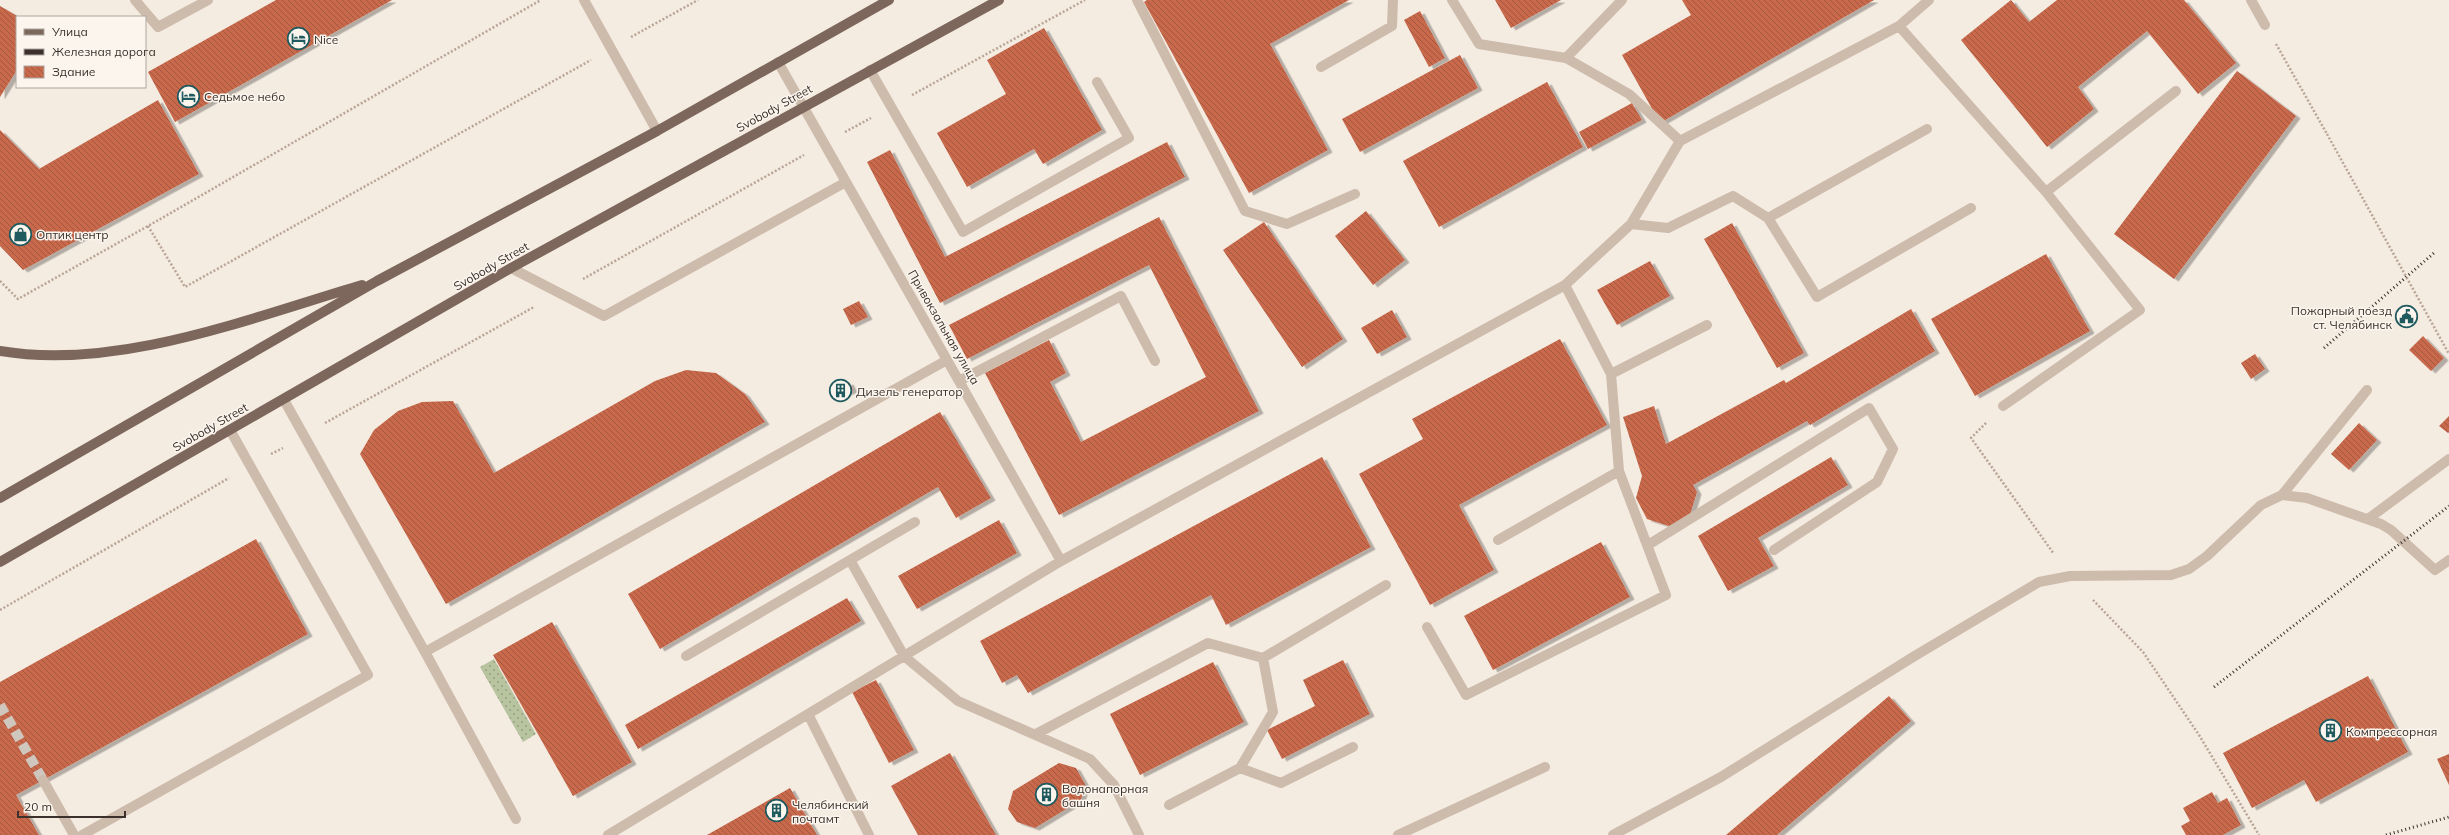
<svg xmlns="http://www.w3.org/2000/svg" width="2449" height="835" font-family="Mulish,sans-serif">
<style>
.grass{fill:url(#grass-dots)}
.building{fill:url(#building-back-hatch);filter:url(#shadow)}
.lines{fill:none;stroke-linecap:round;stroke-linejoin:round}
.minor-tunnel{stroke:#cfc6bd;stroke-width:10;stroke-dasharray:10 5;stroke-linecap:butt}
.path{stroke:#b9a596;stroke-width:2.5;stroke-dasharray:2 2;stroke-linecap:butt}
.minor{stroke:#cdbbac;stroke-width:10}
.major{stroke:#7d675c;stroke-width:10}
.rail{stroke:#3b302b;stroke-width:3;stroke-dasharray:1 3;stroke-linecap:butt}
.path-bridge{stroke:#b9a596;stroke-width:2.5;stroke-dasharray:2 2;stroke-linecap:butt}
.labels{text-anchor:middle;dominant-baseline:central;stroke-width:3;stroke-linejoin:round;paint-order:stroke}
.poi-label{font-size:12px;fill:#3b302b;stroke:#fbf5ee;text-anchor:start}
.street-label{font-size:12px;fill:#3b302b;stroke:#fbf5ee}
</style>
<defs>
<pattern id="grass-dots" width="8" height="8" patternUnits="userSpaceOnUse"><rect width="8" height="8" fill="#b8c4a0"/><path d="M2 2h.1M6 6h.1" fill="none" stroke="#97a083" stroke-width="1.8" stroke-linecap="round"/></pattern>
<pattern id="building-back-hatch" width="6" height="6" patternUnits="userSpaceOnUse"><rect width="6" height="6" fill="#c8694b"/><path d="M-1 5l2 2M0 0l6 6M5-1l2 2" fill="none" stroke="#a4573f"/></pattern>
<filter id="shadow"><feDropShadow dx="4.5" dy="2.5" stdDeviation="0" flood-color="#0004"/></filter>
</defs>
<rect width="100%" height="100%" fill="#f4ebe1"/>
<path class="grass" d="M494,659L536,734L523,742L480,667Z"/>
<path class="building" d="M276,0H392L175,122L148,72Z
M1147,0H1349L1270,44L1328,150L1249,193L1144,2Z
M1495,0H1561L1511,28Z
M1682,0H1874L1660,123L1622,55L1691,15Z
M2011,0L2029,22L2057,0H2184L2236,63L2198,94L2147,31L2078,87L2094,109L2047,147L1961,40Z
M0,6L17,16V70L0,97Z
M1420,11L1445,58L1429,67L1404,20Z
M1044,28L1102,130L1043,164L1034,149L967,187L937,133L1006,94L987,60Z
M1460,55L1478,88L1360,152L1342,119Z
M2237,71L2296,116L2174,279L2114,234Z
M1547,82L1583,147L1439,227L1403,161Z
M158,100L199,174L23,270L0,246V130L39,169Z
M1632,103L1642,120L1588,149L1579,132Z
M1167,142L1185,177L940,303L867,162L890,150L945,257Z
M1366,211L1405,260L1373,285L1335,236Z
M1159,217L1259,411L1059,515L985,373L1049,340L1066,373L1050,382L1081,442L1206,377L1149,265L967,359L949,325Z
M1264,222L1343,339L1302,367L1223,250Z
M1732,223L1804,353L1777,368L1704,239Z
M2046,254L2090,331L1975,396L1931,319Z
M1650,261L1670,296L1617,325L1597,290Z
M859,301L868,317L851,325L843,309Z
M1911,309L1935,351L1810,425L1807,421L1693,485L1697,492L1690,515L1669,526L1647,519L1636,498L1642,476L1623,417L1654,406L1666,444L1784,380L1786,383Z
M1392,310L1407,337L1377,354L1361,328Z
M2423,336L2444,358L2431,371L2409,350Z
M1560,339L1607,425L1459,505L1494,570L1430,605L1359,474L1423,439L1412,419Z
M2255,354L2265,369L2251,379L2241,363Z
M686,370L716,373L745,394L765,422L446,604L360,454L374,430L398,411L422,402L453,401L494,473L655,381Z
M849,382L853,390L833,399L829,391Z
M940,412L991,498L956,518L938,487L660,649L628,594Z
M2449,416V432L2448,433L2439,426Z
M2359,423L2377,440L2349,470L2331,454Z
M1322,457L1371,547L1226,625L1211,595L1028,693L1017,675L1002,683L980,641Z
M1831,457L1848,485L1758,538L1774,566L1728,591L1698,536Z
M999,520L1017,553L917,609L898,576Z
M256,539L308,634L16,795L39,835H0V682Z
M1601,542L1630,597L1493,670L1464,616Z
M847,598L861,621L638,749L625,725Z
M552,622L632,762L573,796L493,655Z
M1343,660L1370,714L1282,759L1267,730L1315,706L1303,680Z
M1213,662L1244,722L1140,775L1110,714Z
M2368,676L2408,752L2316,802L2304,780L2252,808L2223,753Z
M876,680L914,750L889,763L852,692Z
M1889,696L1911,721L1777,835H1726Z
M950,753L996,835H918L891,786Z
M2449,754V785L2437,759Z
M1059,763L1076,768L1085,784L1081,800L1035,828L1017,822L1008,809L1013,791Z
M790,788L817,835H707Z
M2212,792L2218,803L2227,798L2241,825L2223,835H2186L2181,826L2190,821L2183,808Z"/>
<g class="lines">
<path class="minor-tunnel" d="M0,705L43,780"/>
<path class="path" d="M631,37L698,0
M2276,44L2327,134
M912,95L1085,0
M845,132L871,118
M148,226L185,287L591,60
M583,279L804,155
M0,281L18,299L148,226L541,0
M325,423L534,307
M1986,423L1971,438L2054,554
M271,454L283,448
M2093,600L2143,652L2199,735L2259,835
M0,610L229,478"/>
<path class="minor" d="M135,0L158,27L208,0
M584,0L657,131
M1137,0L1245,211L1287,224L1355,194
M1452,0L1479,44L1566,58L1629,94L1680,141
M2251,0L2265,25
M1899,26L2046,192L2140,310L2003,406
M1566,58L1622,0
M778,62L1061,561
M1321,67L1392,26L1393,0
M870,70L963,232L1129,138L1097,82
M2046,192L2176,91
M1768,218L1817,297L1971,208
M1631,224L1668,228L1733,196L1768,218L1927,129
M511,268L604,316L846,182
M1611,374L1707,325
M959,381L1121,296L1155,361
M284,400L425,652L947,360
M2282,495L2367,390
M2368,519L2449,459
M1498,540L1619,471
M1648,545L1869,408L1893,449L1877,482L1774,550
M850,560L904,656L958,701L1090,759L1114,785L1139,835
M1427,627L1466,695L1666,595L1619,471L1611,374L1565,285
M425,652L516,819
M686,656L915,522
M808,714L869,835
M1036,734L1208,643L1263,658L1386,585
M1240,768L1281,783L1353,747
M43,780L74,835
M1169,805L1240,768L1273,712L1263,658
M82,835L368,675L230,430
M608,835L1061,561L1565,285L1631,224L1680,141L1899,26L1929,0
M1398,835L1545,767
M1613,835L1721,777L1913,657L2039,582L2070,576L2171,575L2189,569L2207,556L2261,505L2282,495L2307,498L2381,524L2391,530L2435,570L2449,560"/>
<path class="major" d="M0,351C117,371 250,318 362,285
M0,498L377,281L657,131L889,0
M0,562L511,268L999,0"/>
<path class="rail" d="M2324,348L2434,253
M2214,687L2449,506
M2386,835L2449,817"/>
<path class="path-bridge" d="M2327,134L2449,354"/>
</g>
<defs>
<symbol id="hotel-ring" viewBox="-11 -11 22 22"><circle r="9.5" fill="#fbf5ee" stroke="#1f5a5e" stroke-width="1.5"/><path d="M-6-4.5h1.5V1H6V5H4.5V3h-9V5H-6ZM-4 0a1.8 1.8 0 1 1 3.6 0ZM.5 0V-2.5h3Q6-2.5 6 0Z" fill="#1f5a5e"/></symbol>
<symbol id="shop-ring" viewBox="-11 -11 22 22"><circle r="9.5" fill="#fbf5ee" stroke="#1f5a5e" stroke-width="1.5"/><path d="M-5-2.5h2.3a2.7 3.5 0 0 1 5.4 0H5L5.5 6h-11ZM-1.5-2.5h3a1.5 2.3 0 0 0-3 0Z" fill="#1f5a5e"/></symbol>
<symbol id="civic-ring" viewBox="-11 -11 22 22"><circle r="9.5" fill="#fbf5ee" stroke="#1f5a5e" stroke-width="1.5"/><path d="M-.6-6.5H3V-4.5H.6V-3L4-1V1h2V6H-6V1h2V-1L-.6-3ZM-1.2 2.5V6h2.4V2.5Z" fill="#1f5a5e"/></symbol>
<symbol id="building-ring" viewBox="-11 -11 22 22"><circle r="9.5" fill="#fbf5ee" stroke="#1f5a5e" stroke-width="1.5"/><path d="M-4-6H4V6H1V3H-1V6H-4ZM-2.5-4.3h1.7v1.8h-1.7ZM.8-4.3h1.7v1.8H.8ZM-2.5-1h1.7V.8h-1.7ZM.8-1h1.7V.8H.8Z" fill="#1f5a5e"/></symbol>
</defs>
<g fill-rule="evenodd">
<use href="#hotel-ring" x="286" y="26" width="25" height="25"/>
<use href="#hotel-ring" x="176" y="84" width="25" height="25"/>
<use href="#shop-ring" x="8" y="222" width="25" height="25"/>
<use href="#civic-ring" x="2394" y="304" width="25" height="25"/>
<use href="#building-ring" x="828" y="378" width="25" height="25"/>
<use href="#building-ring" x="2318" y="718" width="25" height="25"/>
<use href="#building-ring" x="1034" y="782" width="25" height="25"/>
<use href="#building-ring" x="764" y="798" width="25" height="25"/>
</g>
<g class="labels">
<g class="poi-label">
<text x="314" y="39">Nice</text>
<text x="204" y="96">Седьмое небо</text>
<text x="36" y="234">Оптик центр</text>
<text x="2392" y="310" text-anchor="end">Пожарный поезд<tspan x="2392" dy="14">ст. Челябинск</tspan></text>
<text x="856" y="391">Дизель генератор</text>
<text x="2346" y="731">Компрессорная</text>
<text x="1062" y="788">Водонапорная<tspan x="1062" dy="14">башня</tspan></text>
<text x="792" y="804">Челябинский<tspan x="792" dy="14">почтамт</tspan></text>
</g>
<g class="street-label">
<text transform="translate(774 108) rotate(-29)">Svobody Street</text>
<text transform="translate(491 266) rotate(-30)">Svobody Street</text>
<text transform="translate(944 327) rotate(60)">Привокзальная улица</text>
<text transform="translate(210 427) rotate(-30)">Svobody Street</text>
</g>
</g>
<rect x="16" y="16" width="130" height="72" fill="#fbf5ee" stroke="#aea6a0"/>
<rect x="24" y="29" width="20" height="6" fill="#7d675c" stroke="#aea6a0"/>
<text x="52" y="36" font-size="12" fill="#3b302b">Улица</text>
<rect x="24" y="49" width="20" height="6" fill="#3b302b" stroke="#aea6a0"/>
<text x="52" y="56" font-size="12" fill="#3b302b">Железная дорога</text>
<rect x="24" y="66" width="20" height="12" fill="url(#building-back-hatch)" stroke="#aea6a0"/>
<text x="52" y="76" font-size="12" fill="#3b302b">Здание</text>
<path d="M18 811v6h107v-6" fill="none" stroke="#3b302b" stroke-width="2"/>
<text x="24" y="811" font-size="12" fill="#3b302b" stroke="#fbf5ee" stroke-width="3" paint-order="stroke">20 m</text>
</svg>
